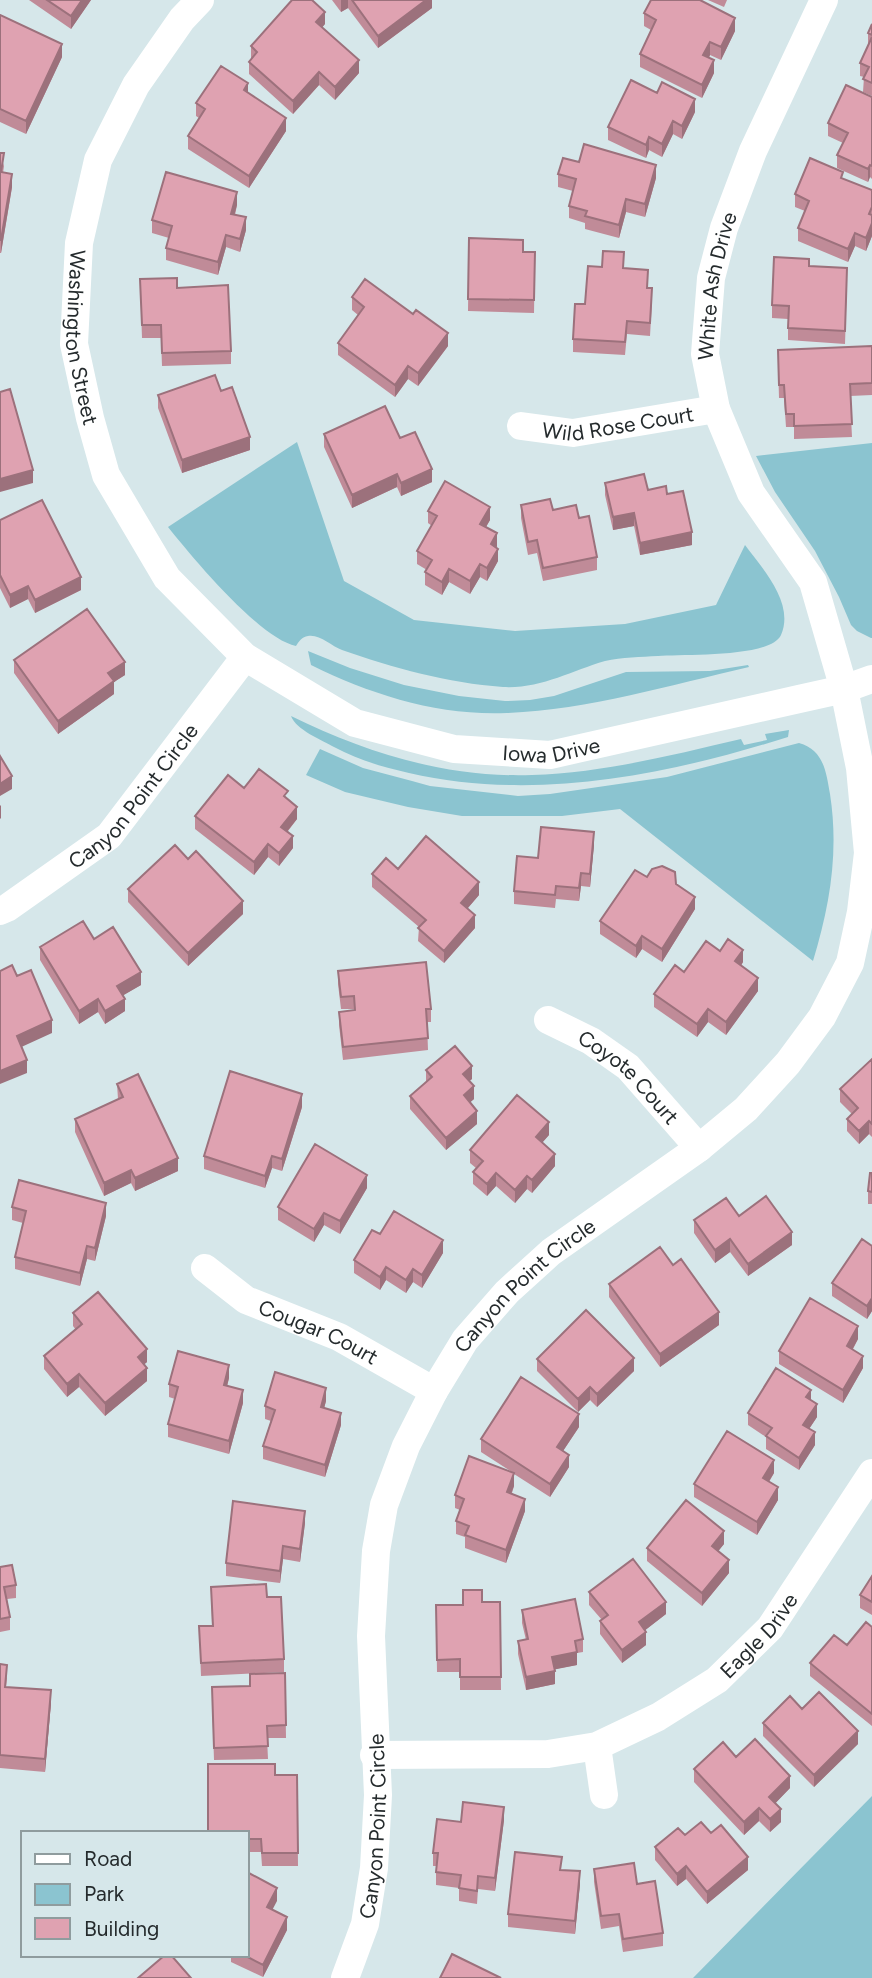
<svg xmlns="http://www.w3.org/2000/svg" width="872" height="1978" font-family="Figtree,sans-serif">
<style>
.green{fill:#8bc4d0}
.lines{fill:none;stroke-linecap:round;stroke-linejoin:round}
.minor{stroke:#fff;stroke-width:28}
.wall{fill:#c08b98}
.shaded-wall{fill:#9c717c}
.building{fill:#dfa2b1;stroke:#9c717c;stroke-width:2}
.labels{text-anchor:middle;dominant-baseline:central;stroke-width:7;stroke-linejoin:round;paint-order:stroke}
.street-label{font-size:21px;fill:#252b2d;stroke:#d6e7ea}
</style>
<rect width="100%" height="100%" fill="#d6e7ea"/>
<path class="green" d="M297,442L344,581L414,620L515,631L625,624L716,605L745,545C762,568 795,603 781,635C771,658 682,654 658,656C641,657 622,657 605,661C571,671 540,689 503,687C448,683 393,668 342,650C331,646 320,634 308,636C302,637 299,641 296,646C260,639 192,557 168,527Z
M872,443V638H871L857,631L851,625L839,597L815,551L775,492L756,456Z
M308,651L350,668L404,685L459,696L505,701L530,700L554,696L626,672L710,671L748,665L749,667C670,685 588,710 507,713C438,716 372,695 311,665Z
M291,716C366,753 447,778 532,775C603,773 672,755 741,739L744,745L767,740L765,734L789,730L788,737C667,775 535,802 409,773C383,767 358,760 334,747C322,740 296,730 291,716Z
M799,743C824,750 826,772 830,794C839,852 830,905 813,961L620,809L562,816H462L408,807L345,792L306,775L320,749L363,768L412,781L430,786L518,796L550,794L667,777Z
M872,1795V1978H693L872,1796Z"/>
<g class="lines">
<g class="minor">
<path id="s1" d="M200,0L182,19L136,85L98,160L79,243L74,344L90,418L106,475L167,578L245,657L355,723L454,749L550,755L799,699L844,689L872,679"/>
<path id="s2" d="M521,426L573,433L716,409"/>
<path id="s3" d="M0,911L7,908L109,836L245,657"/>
<path id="s4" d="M548,1020L591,1041L628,1067L699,1148"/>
<path id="s5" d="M205,1268L246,1300L339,1337L434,1391"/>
<path d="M597,1746L604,1795"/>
<path id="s6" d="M374,1755L548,1754L597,1746L658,1717L717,1680L770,1628L872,1473"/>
<path id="s7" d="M345,1978L365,1924L374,1868L378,1795L371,1636L376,1551L384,1505L406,1446L434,1391L465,1340L507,1292L551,1252L699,1148L746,1109L788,1063L822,1017L850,963L861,912L868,853L860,768L844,689L813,582L751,493L716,409L705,354L711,278L724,228L753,151L824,0"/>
</g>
</g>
<path class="wall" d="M29,0H91L71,29Z
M332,0H432V8L378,48L348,8L341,12Z
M708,0H727L724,7Z
M644,13L735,31L721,60L710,55L709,58L714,73L702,98L640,67V54L651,30L644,26Z
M0,15L62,57L26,134L0,122Z
M325,24L322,27L359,73L335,100L319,85L293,114L249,74V62L251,59V46Z
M872,24V96L863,92L864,77L860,76V63L868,46V33Z
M248,93L286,131L249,188L188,149V136L199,118L196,116V103Z
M872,97V179L870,177L868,182L837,168V155L843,143L828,136V123Z
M695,112L682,139L673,134L662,157L649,150L646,158L608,140V127Z
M0,153L4,166L3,173L12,187L1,253H0Z
M579,162L656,178L645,217L626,212L619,238L585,229V223L569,218V206L573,191L558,187V174Z
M843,179L872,190V236L866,251L855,246L848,262L798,241V228L805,211L795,207V194Z
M237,205L235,215L246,230L240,252L226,247L218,275L166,260V248L169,238L152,233V220Z
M469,238L523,252H535L534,313L468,311Z
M809,266L847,281L845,344L788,340V319L772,318V305Z
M624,268L648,288L652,301L650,336L627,334L625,355L573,352V339L585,304Z
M140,279L177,288L231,351V364L162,366L161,338H142Z
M352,297L448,346L418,386L408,379L395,397L338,355V343L358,315L352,310Z
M872,346V395L850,396L852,437L794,439V427H786L784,398H779L778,363Z
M158,395L250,450L182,473L158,408Z
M324,434L400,438L432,482L401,496L397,487L352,508L324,447Z
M605,483L667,494L692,545L640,555L634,526L613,530L605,495Z
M521,505L553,510L579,518L597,557V570L543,581L537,553L528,555L521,518Z
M428,511L490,520L486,527L497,546L498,561L487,581L480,577L470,594L449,582L442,595L425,585V572L427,570L417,564V551L432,526L428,523Z
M0,520L81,590L35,613L28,599L10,608L0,588Z
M14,660L125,675L114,682V694L58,734L14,673Z
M288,799L297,819L288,831L293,848L279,866L268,857L254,875L195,829V816Z
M594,845L590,887L581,886L579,901L556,899L555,908L514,904V891L538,858Z
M398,869L479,895L467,909L475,928L444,963L418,941L419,927L372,887V874Z
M647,877L695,909L662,962L642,949L636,958L600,934V921Z
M128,889L243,914L188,966L128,902Z
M94,939L141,985L123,995L125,1011L105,1024L98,1012L79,1024L40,960V947Z
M720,951L743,962L741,966L758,991L726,1035L708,1022L697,1037L654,1007V994L684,972Z
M338,971L431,1009V1022H427L428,1050L343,1060L339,1025V1012L354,1010V1009H341L338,984Z
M872,1059V1137L869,1134L859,1144L847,1131V1119L852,1114L840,1102V1089Z
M426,1070L472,1079L469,1081L474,1099L470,1102L477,1124L446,1150L410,1109V1096L426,1083Z
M117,1084L178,1171L135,1191L131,1183L104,1196L75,1132V1119L118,1099Z
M302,1107L282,1171L272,1168L265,1188L204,1169V1156Z
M549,1135L542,1142L555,1166L532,1193L527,1189L515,1203L496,1186L487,1196L473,1184V1172L476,1168L470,1163V1150Z
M872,1173V1204H868V1191Z
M367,1188L340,1234L324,1225L314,1242L278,1220V1207Z
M12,1207L106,1216L95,1261L87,1259L80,1286L15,1269V1257L23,1223L12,1220Z
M739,1216L792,1245L748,1276L730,1252L715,1263L694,1233V1220Z
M380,1234L443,1253L422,1288L413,1282L406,1293L386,1280L380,1290L354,1273V1260Z
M872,1246V1311L867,1319L832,1296V1283Z
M673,1265L719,1325L660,1367L609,1297V1284Z
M73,1313L147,1362L144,1364L147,1381L105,1416L79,1387L67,1397L44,1369V1356L76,1330L73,1326Z
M858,1339L853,1349L863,1368L843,1403L779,1364V1351Z
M537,1359L634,1371L597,1407L590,1400L578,1412L537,1371Z
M229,1378L227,1386L243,1403L229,1454L168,1437V1424L175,1399L169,1397V1384Z
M811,1400L817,1417L809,1429L815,1445L799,1470L766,1449V1437L748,1425V1413Z
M326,1401L324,1408L341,1425L325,1477L263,1459V1446L271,1421L265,1419V1406Z
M579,1427L563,1451L569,1467L550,1497L514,1474V1486L512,1493L525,1511L506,1563L465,1548V1537L456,1534V1521L460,1510L455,1508V1495L512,1472L481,1452V1439Z
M774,1473L769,1482L778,1500L757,1535L694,1497V1484Z
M305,1523L300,1562L283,1559L280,1583L226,1576V1563Z
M724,1544L718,1551L729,1573L702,1606L647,1561V1548Z
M0,1567L16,1585V1598L7,1599L10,1617V1630L0,1632Z
M872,1576V1615L860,1608V1595Z
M211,1587L267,1597L284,1659V1672L201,1676L199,1626H212Z
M589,1592L666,1614L645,1630L646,1645L622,1663L600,1634V1621L602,1620L589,1605Z
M482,1602H500L501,1690H460V1672H437L436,1605H463Z
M522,1610L583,1639V1652L577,1653V1665L555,1669V1684L526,1690L518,1654V1641L526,1640L522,1623Z
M872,1627V1726L810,1676V1663L847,1645Z
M0,1664L7,1678L6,1687L51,1703L45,1772L0,1768Z
M285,1673L286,1738H267L268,1759L214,1760L212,1700Z
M802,1709L858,1744L814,1787L763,1736V1723Z
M736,1757L790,1788L775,1803L781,1822L770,1832L759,1821L744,1835L694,1782V1769Z
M275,1775H297L298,1866H262L261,1852H247V1833Z
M504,1820L495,1891L478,1889L477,1904L459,1901V1888L436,1885V1866H433V1853L461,1822Z
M711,1833L748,1870L707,1904L686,1879L677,1886L655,1860V1847L685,1835Z
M594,1869L637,1884L663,1933V1946L623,1952L619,1926L601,1929L594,1882Z
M580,1884L575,1934L508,1927V1914Z
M277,1901L272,1910L287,1930L263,1977L231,1962V1955H247Z"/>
<path class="shaded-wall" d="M82,0H91L71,29V16Z
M341,0H348V8L341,12Z
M426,0H432V8L378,48V36Z
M325,12V24L316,35V22Z
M735,18V31L721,60V47Z
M710,42V55L703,68V55Z
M62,44V57L26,134V121Z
M359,60V73L335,100V87Z
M714,60V73L702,98V85Z
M319,72V85L293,114V101Z
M248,83V96L244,90Z
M695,99V112L682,139V126Z
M286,118V131L249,188V176Z
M673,121V134L662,157V144Z
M649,137V150L646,158V145Z
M656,165V178L645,217V204Z
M870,165V177L868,182V169Z
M12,174V187L1,253V240Z
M237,192V205L231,227V214Z
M626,199V212L619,238V225Z
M246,217V230L240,252V239Z
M872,223V236L866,251V238Z
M855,233V246L848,262V249Z
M226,235V247L218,275V262Z
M448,333V346L418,386V373Z
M408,366V379L395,397V385Z
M250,437V450L182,473V460Z
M432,469V482L401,496V483Z
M33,470V483L0,492V479Z
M397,474V487L352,508V495Z
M490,507V520L480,537V524Z
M634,513V526L613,530V517Z
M692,532V545L640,555V543Z
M497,533V546L491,557V544Z
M498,549V561L487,581V568Z
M480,564V577L470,594V581Z
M449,569V582L442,595V582Z
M81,577V590L35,613V600Z
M28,586V599L10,608V595Z
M125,662V675L114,682V694L58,734V721L108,673Z
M12,776V789L0,796V784Z
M1,805V818L0,819V806Z
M297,807V819L281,839V827Z
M594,832V845L590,887V874Z
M293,836V848L279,866V853Z
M268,844V857L254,875V862Z
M581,873V886L579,901V888Z
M479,882V895L461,916V903Z
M695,897V909L662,962V949Z
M243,901V914L188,966V953Z
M475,915V928L444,963V951Z
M642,936V949L636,958V946Z
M743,950V962L735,974V961Z
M141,972V985L117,999V986Z
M758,978V991L726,1035V1022Z
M98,999V1012L79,1024V1011Z
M125,999V1011L105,1024V1011Z
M708,1009V1022L697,1037V1024Z
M52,1020V1033L17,1049V1036Z
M27,1060V1073L0,1084V1071Z
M472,1066V1079L463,1086V1074Z
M474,1086V1099L464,1108V1095Z
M302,1094V1107L282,1171V1159Z
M477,1111V1124L446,1150V1138Z
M869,1121V1134L859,1144V1131Z
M549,1122V1135L536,1150V1137Z
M555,1154V1166L532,1193V1180Z
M272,1156V1168L265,1188V1176Z
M178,1158V1171L135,1191V1178Z
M131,1170V1183L104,1196V1183Z
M496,1173V1186L487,1196V1184Z
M367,1175V1188L340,1234V1221Z
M527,1176V1189L515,1203V1190Z
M106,1203V1216L95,1261V1248Z
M324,1213V1225L314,1242V1229Z
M792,1232V1245L748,1276V1264Z
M730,1239V1252L715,1263V1250Z
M443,1240V1253L422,1288V1275Z
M87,1246V1259L80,1286V1273Z
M386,1267V1280L380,1290V1277Z
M413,1269V1282L406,1293V1280Z
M872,1298V1311L867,1319V1306Z
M719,1312V1325L660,1367V1354Z
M858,1326V1339L847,1359V1346Z
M147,1349V1362L138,1370V1357Z
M863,1356V1368L843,1403V1390Z
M634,1358V1371L597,1407V1394Z
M229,1365V1378L224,1398V1385Z
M147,1368V1381L105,1416V1403Z
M79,1374V1387L67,1397V1384Z
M590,1387V1400L578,1412V1399Z
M326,1388V1401L321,1420V1407Z
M243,1390V1403L229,1454V1441Z
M811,1390V1403L806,1397Z
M817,1404V1417L803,1438V1425Z
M341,1413V1425L325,1477V1465Z
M579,1414V1427L557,1460V1447Z
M815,1432V1445L799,1470V1458Z
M569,1455V1467L550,1497V1484Z
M774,1460V1473L763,1491V1478Z
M514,1473V1486L507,1504V1492Z
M778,1487V1500L757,1535V1522Z
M525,1499V1511L506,1563V1550Z
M305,1511V1523L300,1562V1549Z
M724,1531V1544L712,1559V1546Z
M283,1546V1559L280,1583V1571Z
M729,1560V1573L702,1606V1593Z
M666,1602V1614L639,1635V1622Z
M646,1632V1645L622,1663V1650Z
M577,1652V1665L552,1670V1657Z
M555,1671V1684L526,1690V1677Z
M51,1690V1703L45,1772V1759Z
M858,1731V1744L814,1787V1775Z
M790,1776V1788L769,1810V1797Z
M504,1807V1820L495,1891V1878Z
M759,1808V1821L744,1835V1822Z
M781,1809V1822L770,1832V1819Z
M748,1857V1870L707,1904V1892Z
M686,1866V1879L677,1886V1874Z
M580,1871V1884L575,1934V1921Z
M277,1888V1901L267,1920V1907Z
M287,1917V1930L263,1977V1965Z"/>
<path class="building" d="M47,0H82L71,16Z
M292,0H312L325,12L316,22L359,60L335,87L319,72L293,101L249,62L257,52L251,46Z
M352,0H426L378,36Z
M651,0H700L735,18L721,47L710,42L703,55L714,60L702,85L640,54L656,20L644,13Z
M0,15L62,44L26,121L0,109Z
M872,24V35L868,33Z
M872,37V83L863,79L869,67L860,63Z
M221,66L248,83L244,90L286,118L249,176L188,136L205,109L196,103Z
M631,80L657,93L662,82L695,99L682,126L673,121L662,144L649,137L646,145L608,127Z
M846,85L872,97V166L870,165L868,169L837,155L848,133L828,123Z
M584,144L656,165L645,204L626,199L619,225L585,216L587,211L569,206L576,179L558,174L563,158L579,162Z
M0,153H4L1,172L12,174L1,240H0Z
M810,158L843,172L841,178L872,190V207L869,214L872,215V223L866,238L855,233L848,249L798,228L809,201L795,194Z
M166,172L237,192L231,214L246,217L240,239L226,235L218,262L166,248L172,226L152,220Z
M469,238L523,240V252H535L534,300L468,299Z
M603,251L624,252L623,268L648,270L647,288H652L650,323L627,321L625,342L573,339L575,304H585L588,266L602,267Z
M774,257L809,259V266L847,268L845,331L788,328L789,306L772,305Z
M177,278V288L228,285L231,351L162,353L161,325H142L140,279Z
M365,279L413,314L416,310L448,333L418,373L408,366L395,385L338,343L364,307L352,297Z
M872,346V383L850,384L852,424L794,426V414H786L784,385H779L778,350Z
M215,375L221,391L232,387L250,437L182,460L158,395Z
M10,389L33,470L0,479V392Z
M385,406L400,438L415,432L432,469L401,483L397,474L352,495L324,434Z
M644,474L648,490L666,486L667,494L683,491L692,532L640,543L634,513L613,517L605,483Z
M445,481L490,507L480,524L497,533L491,544L498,549L487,568L480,564L470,581L449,569L442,582L425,572L432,560L417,551L437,516L428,511Z
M550,499L553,510L576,505L579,518L589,516L597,557L543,568L537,540L528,542L521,505Z
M42,500L81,577L35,600L28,586L10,595L0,575V520Z
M87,609L125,662L108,673L114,681L58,721L14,660Z
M0,756L12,776L0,784Z
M259,769L288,791L284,796L297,807L281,827L293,836L279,853L268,844L254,862L195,816L228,775L244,788Z
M541,827L594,832L590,874L581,873L579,888L556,886L555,895L514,891L517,856L538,858Z
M426,836L479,882L461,903L475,915L444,951L418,928L426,920L372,874L386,858L398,869Z
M175,845L188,859L196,851L243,901L188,953L128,889Z
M662,866L675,872L676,884L695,897L662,949L642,936L636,946L600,921L635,870L647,877L652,869Z
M83,921L94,939L113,927L141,972L117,986L125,999L105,1011L98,999L79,1011L40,947Z
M728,939L743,950L735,961L758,978L726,1022L708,1009L697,1024L654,994L675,965L684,972L706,941L720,951Z
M426,962L431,1009H426L428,1038L343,1047L339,1012L355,1010L354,996L341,997L338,971Z
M12,965L17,976L31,970L52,1020L17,1036L27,1060L0,1071V971Z
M455,1046L472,1066L463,1074L474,1086L464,1095L477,1111L446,1138L410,1096L432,1077L426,1070Z
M872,1059V1124L869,1121L859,1131L847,1119L858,1108L840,1089Z
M230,1071L302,1094L282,1159L272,1156L265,1176L204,1156Z
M138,1074L178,1158L135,1178L131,1170L104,1183L75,1119L123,1097L117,1084Z
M517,1095L549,1122L536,1137L555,1154L532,1180L527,1176L515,1190L496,1173L487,1184L473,1172L483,1161L470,1150Z
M315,1144L367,1175L340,1221L324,1213L314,1229L278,1207Z
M870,1173H872V1192L868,1191Z
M19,1180L106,1203L95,1248L87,1246L80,1273L15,1257L26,1211L12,1207Z
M766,1196L792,1232L748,1264L730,1239L715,1250L694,1220L726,1198L739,1216Z
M394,1211L443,1240L422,1275L413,1269L406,1280L386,1267L380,1277L354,1260L372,1230L380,1234Z
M862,1239L872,1246V1298L867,1306L832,1283Z
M660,1247L673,1265L681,1259L719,1312L660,1354L609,1284Z
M98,1292L147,1349L138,1357L147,1368L105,1403L79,1374L67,1384L44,1356L82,1324L73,1313Z
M810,1298L858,1326L847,1346L863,1356L843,1390L779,1351Z
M586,1310L634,1358L597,1394L590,1387L578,1399L537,1359Z
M178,1351L229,1365L224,1385L243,1390L229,1441L168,1424L178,1387L169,1384Z
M776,1368L811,1390L806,1397L817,1404L803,1425L815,1432L799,1458L766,1436L772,1428L748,1413Z
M275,1372L326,1388L321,1407L341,1413L325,1465L263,1446L275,1410L265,1406Z
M521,1377L579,1414L557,1447L569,1455L550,1484L481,1439Z
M727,1431L774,1460L763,1478L778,1487L757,1522L694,1484Z
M469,1456L514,1473L507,1492L525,1499L506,1550L465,1535L469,1526L456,1521L464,1499L455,1495Z
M686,1500L724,1531L712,1546L729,1560L702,1593L647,1548Z
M233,1501L305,1511L300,1549L283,1546L280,1571L226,1563Z
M633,1559L666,1602L639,1622L646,1632L622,1650L600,1621L608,1615L589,1592Z
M12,1565L16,1585L4,1587L10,1617L0,1619V1567Z
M872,1576V1602L860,1595Z
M266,1584L267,1597H281L284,1659L201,1663L199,1626H213L211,1587Z
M463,1590H482V1602H500L501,1677H460V1659L437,1660L436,1605H463Z
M575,1599L583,1639L575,1641L577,1652L552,1657L555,1671L526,1677L518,1641L528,1639L522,1610Z
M866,1622L872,1627V1714L810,1663L834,1635L847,1645Z
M0,1664L7,1665L5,1687L51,1690L45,1759L0,1755Z
M285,1673L286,1725L267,1726L268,1746L214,1748L212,1687L250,1686V1674Z
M819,1692L858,1731L814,1775L763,1723L790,1696L802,1709Z
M755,1739L790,1776L769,1797L781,1809L770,1819L759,1808L744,1822L694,1769L723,1742L736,1757Z
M208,1764H275V1775H297L298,1853H262L261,1839H247V1833H208Z
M463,1802L504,1807L495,1878L478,1876L477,1891L459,1888L461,1875L436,1872L438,1853H433L437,1819L461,1822Z
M701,1822L711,1833L721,1825L748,1857L707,1892L686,1866L677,1874L655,1847L678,1828L685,1835Z
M515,1852L562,1857L560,1870L580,1871L575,1921L508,1914Z
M634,1863L637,1884L655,1881L663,1933L623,1939L619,1914L601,1916L594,1869Z
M247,1872L277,1888L267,1907L287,1917L263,1965L244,1955H247Z
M452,1954L501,1978H440Z
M165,1955H171L191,1978H138Z"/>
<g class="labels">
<g class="street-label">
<text stroke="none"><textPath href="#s7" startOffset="1922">White Ash Drive</textPath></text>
<text stroke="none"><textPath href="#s1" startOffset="371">Washington Street</textPath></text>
<text stroke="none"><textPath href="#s2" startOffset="98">Wild Rose Court</textPath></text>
<text stroke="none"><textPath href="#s1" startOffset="1071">Iowa Drive</textPath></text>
<text stroke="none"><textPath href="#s3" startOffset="178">Canyon Point Circle</textPath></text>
<text stroke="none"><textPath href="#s4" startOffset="100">Coyote Court</textPath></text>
<text stroke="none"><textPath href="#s7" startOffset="744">Canyon Point Circle</textPath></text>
<text stroke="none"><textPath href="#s5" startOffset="131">Cougar Court</textPath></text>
<text stroke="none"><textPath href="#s6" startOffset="422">Eagle Drive</textPath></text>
<text stroke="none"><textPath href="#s7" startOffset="156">Canyon Point Circle</textPath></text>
</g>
</g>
<rect x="21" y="1831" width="228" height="126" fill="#d6e7ea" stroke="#8f9c9e" stroke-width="2"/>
<rect x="35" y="1854" width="35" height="10" fill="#ffffff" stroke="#8f9c9e" stroke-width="2"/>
<text x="84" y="1866" font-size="21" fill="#252b2d">Road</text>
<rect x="35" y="1884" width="35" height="21" fill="#8bc4d0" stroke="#8f9c9e" stroke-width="2"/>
<text x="84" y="1901" font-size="21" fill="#252b2d">Park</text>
<rect x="35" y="1918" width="35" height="21" fill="#dfa2b1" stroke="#8f9c9e" stroke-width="2"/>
<text x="84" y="1936" font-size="21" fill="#252b2d">Building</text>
</svg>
